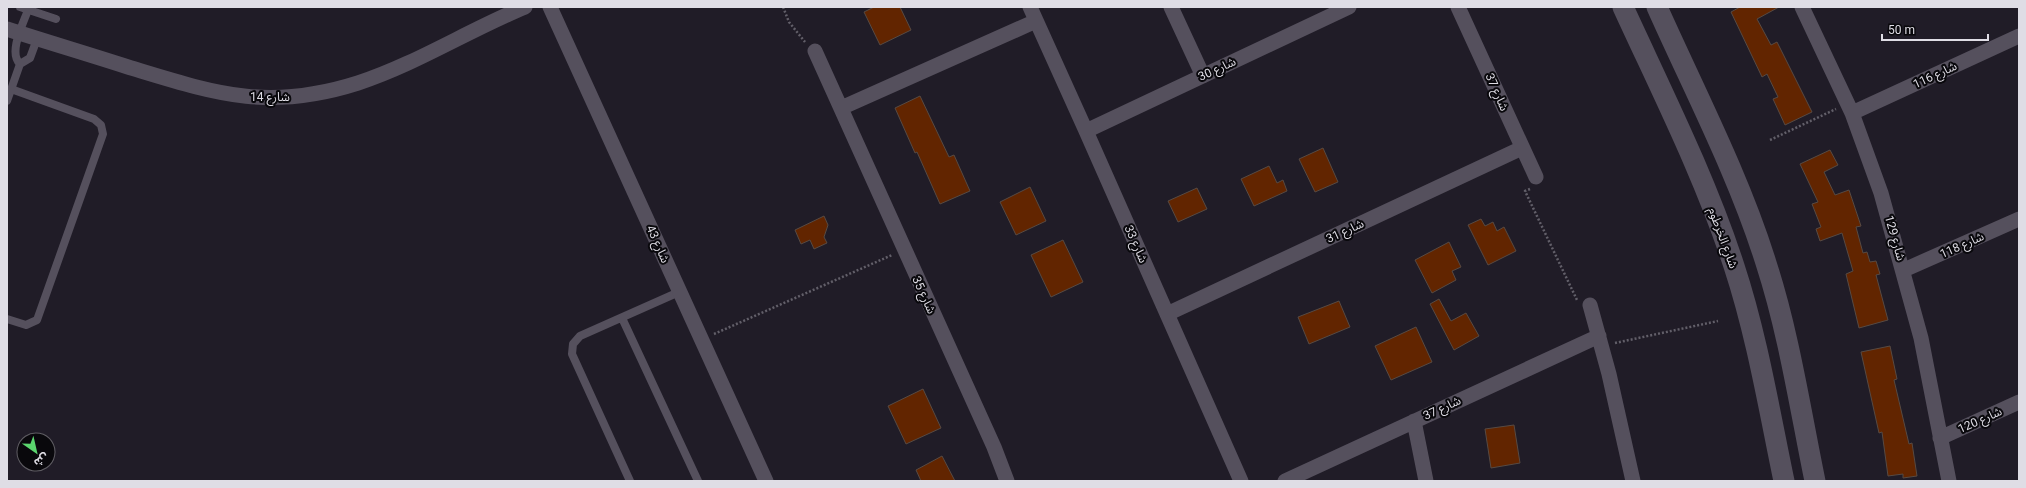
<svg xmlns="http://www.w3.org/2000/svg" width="2026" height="488" font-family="Roboto,'Noto Sans Arabic',sans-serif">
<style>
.building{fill:#622500;stroke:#574a43}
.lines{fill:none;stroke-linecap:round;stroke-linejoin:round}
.path{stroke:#625f69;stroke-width:2.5;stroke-dasharray:2 2;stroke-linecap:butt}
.service{stroke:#55505d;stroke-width:8}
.minor{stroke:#55505d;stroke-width:15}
.secondary{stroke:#55505d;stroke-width:21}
.labels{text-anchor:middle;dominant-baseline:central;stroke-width:4;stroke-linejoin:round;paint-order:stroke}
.street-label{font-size:12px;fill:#dfdde5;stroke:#09080c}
</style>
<rect width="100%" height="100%" fill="#201c27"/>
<path class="building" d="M874,7H900L911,30L880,45L864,12Z
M1740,7H1779L1757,19L1771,45L1777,42L1812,112L1785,125L1773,99L1778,97L1767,74L1762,77L1731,12Z
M920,96L949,157L954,155L970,191L940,204L917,152L915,153L895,108Z
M1323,148L1338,182L1315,192L1299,159Z
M1830,150L1838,165L1824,172L1835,195L1849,190L1861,226L1856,227L1863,253L1867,252L1870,262L1876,261L1880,274L1876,275L1888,320L1859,328L1846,274L1853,271L1842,233L1820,241L1816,229L1821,227L1812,204L1818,202L1800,164Z
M1269,166L1277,183L1283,180L1287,191L1254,206L1241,179Z
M1030,187L1046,221L1016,235L1000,202Z
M1197,188L1207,209L1178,222L1168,201Z
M824,216L828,225L824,237L827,243L814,249L810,240L801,244L795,230Z
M1481,219L1485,226L1493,222L1497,231L1504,227L1516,251L1488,265L1468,225Z
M1063,240L1083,282L1051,297L1031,255Z
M1449,242L1461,267L1452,271L1456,280L1432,293L1415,260Z
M1439,299L1451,321L1466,313L1479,336L1454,350L1430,304Z
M1339,301L1350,327L1309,344L1298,317Z
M1416,327L1432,362L1391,380L1375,346Z
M1890,346L1897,379L1894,380L1909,444L1912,443L1917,476L1903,478V474L1888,476L1882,432L1879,433L1861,352Z
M923,389L941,428L906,444L888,406Z
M1514,425L1520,463L1491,468L1485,429Z
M942,456L955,481H921L916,470Z"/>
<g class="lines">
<path class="path" d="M783,7L789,22L805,42
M1770,140L1836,109
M1530,189L1525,191L1577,300
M714,334L892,255
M1615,343L1718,321"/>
<path class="service" d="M20,7L56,19
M20,64C8,53 23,24 28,10
M7,101L20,64L30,58L37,39
M622,318L698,481
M7,319L26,325L37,320L103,134L101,125L94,119L11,89
M630,481L572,354L573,344L580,336L679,292"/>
<path class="minor" d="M550,7L766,481
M1030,7L1086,131L1241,481
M1171,7L1203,76
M1458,7L1536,177
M1802,7L1852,113L1881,193L1921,338L1949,481
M7,29C47,42 88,54 128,67C214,93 267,112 358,83C416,64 469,30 525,7
M815,51L994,447L1007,481
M841,108L1036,21
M1852,113L2019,36
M1086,131L1349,7
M1904,270L2019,219
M1590,305L1609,374L1633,481
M1167,314L1522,148
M1414,421L1426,481
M1940,438L2019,402
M1285,481L1599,336"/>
<path class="secondary" d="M1623,7C1662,92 1705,177 1734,266C1757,336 1769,409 1784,481
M1657,7C1694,90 1739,176 1766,263C1789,334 1800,408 1815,481"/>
</g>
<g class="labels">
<g class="street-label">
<text transform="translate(1217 69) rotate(-25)">شارع 30</text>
<text transform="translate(1935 75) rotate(-25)">شارع 116</text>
<text transform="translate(1497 92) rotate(66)">شارع 37</text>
<text x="270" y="97">شارع 14</text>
<text transform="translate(1345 231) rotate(-25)">شارع 31</text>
<text transform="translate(1723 238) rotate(70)">شارع الخرطوم</text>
<text transform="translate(1895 238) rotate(74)">شارع 129</text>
<text transform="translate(658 244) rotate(66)">شارع 43</text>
<text transform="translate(1136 244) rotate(66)">شارع 33</text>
<text transform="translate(1962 245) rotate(-24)">شارع 118</text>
<text transform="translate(924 295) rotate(65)">شارع 35</text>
<text transform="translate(1442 408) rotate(-25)">شارع 37</text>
<text transform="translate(1980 420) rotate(-24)">شارع 120</text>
</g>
</g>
<rect width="2026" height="488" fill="none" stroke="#dfdde5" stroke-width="16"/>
<g transform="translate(36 452) rotate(146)"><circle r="19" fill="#09080c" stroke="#5f5d63"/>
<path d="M0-3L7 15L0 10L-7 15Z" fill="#5bd56e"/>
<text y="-6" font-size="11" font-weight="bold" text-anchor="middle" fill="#dfdde5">ش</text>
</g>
<path d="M1882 34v6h106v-6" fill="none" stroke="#dfdde5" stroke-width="2"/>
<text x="1888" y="34" font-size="12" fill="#dfdde5" stroke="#09080c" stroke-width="3" paint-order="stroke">50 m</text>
</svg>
